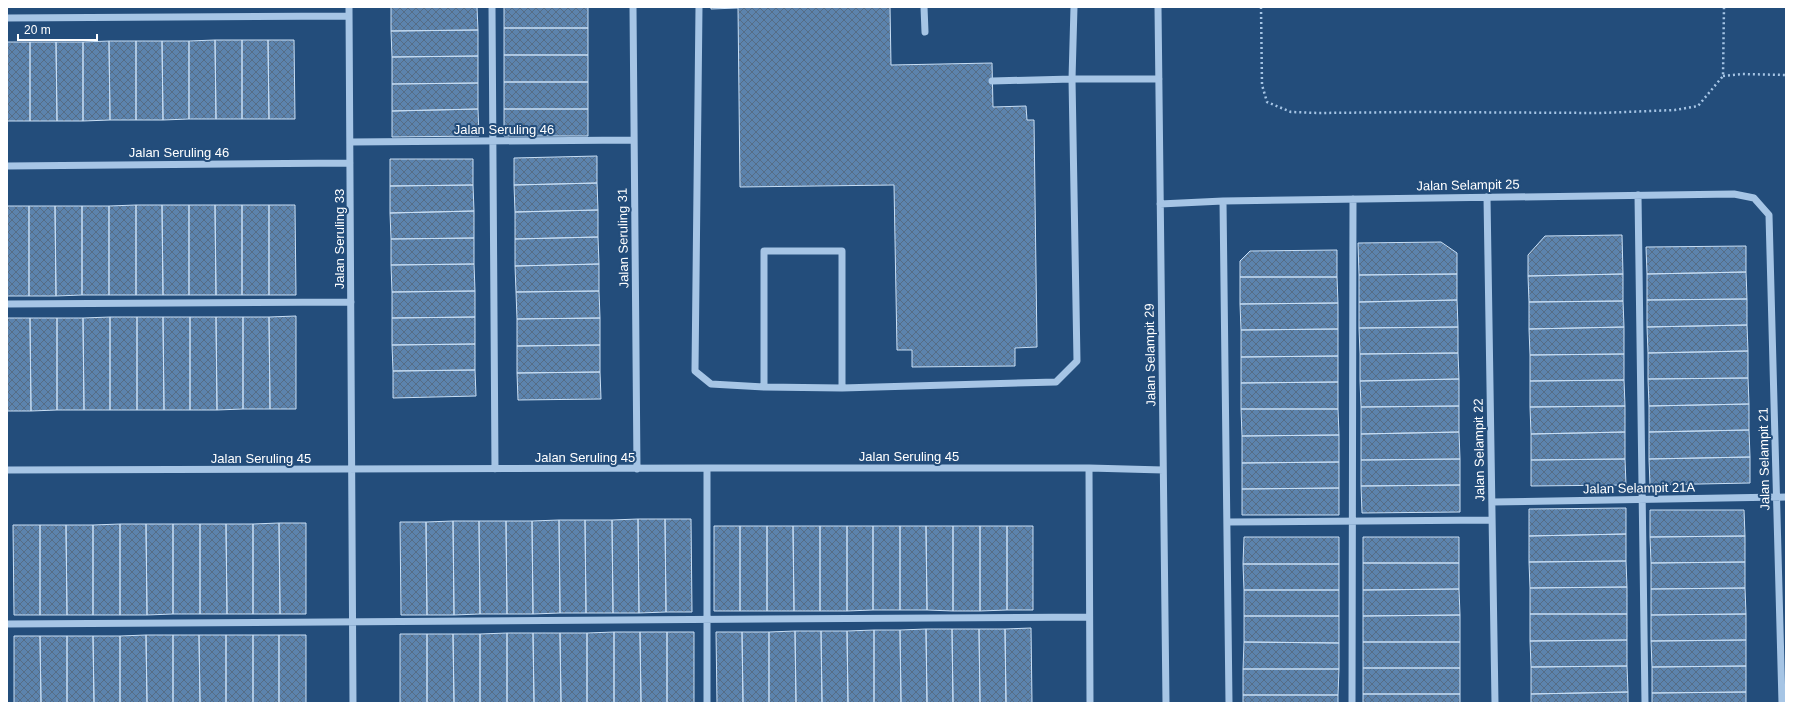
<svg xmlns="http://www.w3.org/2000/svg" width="1793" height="710" font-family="Helvetica,sans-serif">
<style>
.building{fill:url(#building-cross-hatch);stroke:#c8def4}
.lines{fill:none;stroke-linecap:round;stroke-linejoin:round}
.path{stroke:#a6c5e5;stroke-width:2.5;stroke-dasharray:2 3;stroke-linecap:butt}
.minor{stroke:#a6c5e5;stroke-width:7}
.labels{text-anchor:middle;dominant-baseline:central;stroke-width:4;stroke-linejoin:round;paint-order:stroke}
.street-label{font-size:13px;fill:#fff;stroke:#234d7b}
</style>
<defs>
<pattern id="building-cross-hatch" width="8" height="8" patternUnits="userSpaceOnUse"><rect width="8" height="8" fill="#5c83ad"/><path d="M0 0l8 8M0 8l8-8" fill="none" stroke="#566d86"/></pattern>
</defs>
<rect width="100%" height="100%" fill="#234d7b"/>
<path class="building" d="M391,7H477L478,30L391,31Z
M504,7H588V28H504Z
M711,7H890L891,65L992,63L993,107L1026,106L1027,120H1034L1037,347L1015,348V366L912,367V350H897L894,185L740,187L738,8L711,9Z
M504,28H588V55H504Z
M478,30V56L392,57L391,31Z
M215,40H242V119H216Z
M215,40L216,119H189V41Z
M242,40H268L269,119H242Z
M268,40H294L295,119H269Z
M109,41H136V120H110Z
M109,41L110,120L83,121V42Z
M136,41H162L163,120H136Z
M162,41H189V119L163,120Z
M7,42H30V121H7Z
M30,42H56L57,121H30Z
M56,42H83V121H57Z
M504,55H588V82H504Z
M478,56V83L392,84V57Z
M504,82H588V109H504Z
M478,83V109L392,111V84Z
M478,109L479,136L392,137V111Z
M504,109H588V136H504Z
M597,156V183L514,185V158Z
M390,159H473V185L390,186Z
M597,183L598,210L515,212L514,185Z
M473,185L474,211L390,213V186Z
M136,205V295H109V206Z
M136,205H162L163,295H136Z
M162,205H189V295H163Z
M189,205H215L216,295H189Z
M215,205H242V295H216Z
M242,205H269V295H242Z
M269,205H295L296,295H269Z
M7,206H29V296H7Z
M29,206H55L56,296H29Z
M55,206H82V295L56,296Z
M82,206H109V295H82Z
M598,210V237L515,239V212Z
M474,211V238L391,239L390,213Z
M1622,235L1623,274L1528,276V255L1545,236Z
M598,237L599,264L515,266V239Z
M474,238V264L391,265V239Z
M1441,242L1457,253V274L1359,275L1358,243Z
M1746,246V272L1647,274L1646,247Z
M1337,250V277H1240V261L1250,251Z
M474,264L475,291L392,292L391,265Z
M599,264V291L516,292L515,266Z
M1746,272L1747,299L1647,300V274Z
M1457,274V300L1359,302V275Z
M1623,274V301L1529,302L1528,276Z
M1240,277H1337L1338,303L1240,304Z
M475,291V317L392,318V292Z
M599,291L600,318L517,319L516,292Z
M1747,299V325L1647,327V300Z
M1457,300L1458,327L1359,328V302Z
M1623,301L1624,327L1529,329V302Z
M1338,303V329L1241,330L1240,304Z
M296,316V409H270L269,317Z
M110,317H137V410H110Z
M110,317V410H84L83,318Z
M137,317H163L164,410H137Z
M163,317H190V410H164Z
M190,317H216L217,410H190Z
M216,317H243V409L217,410Z
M243,317H269L270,409H243Z
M475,317V344L392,345V318Z
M7,318H30L31,411H7Z
M30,318H57V410L31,411Z
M57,318H83L84,410H57Z
M600,318V345L517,346V319Z
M1747,325L1748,351L1648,353L1647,327Z
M1458,327V353L1360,354L1359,328Z
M1624,327V354L1530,355L1529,329Z
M1338,329V356L1241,357V330Z
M475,344V370L393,371L392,345Z
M600,345V372L517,373V346Z
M1748,351V378L1648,379V353Z
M1458,353L1459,379L1360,381V354Z
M1624,354V380L1530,381V355Z
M1338,356V382L1241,383V357Z
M475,370L476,396L393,398V371Z
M600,372L601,399L518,400L517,373Z
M1748,378L1749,404L1649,406L1648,379Z
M1459,379V406L1361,407L1360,381Z
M1624,380L1625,406L1530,407V381Z
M1338,382V409H1241V383Z
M1749,404V430L1649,432V406Z
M1459,406V432L1361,434V407Z
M1625,406V432L1531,434L1530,407Z
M1241,409H1338L1339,435L1242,436Z
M1749,430L1750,457L1649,459V432Z
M1459,432L1460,459L1361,460V434Z
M1625,432V459L1531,460V434Z
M1339,435V462L1242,463V436Z
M1750,457V483L1650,485L1649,459Z
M1460,459V485L1361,486V460Z
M1625,459L1626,485L1531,486V460Z
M1339,462V488L1242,489V463Z
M1460,485V512L1362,513L1361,486Z
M1339,488V515H1242V489Z
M1626,508V534L1529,536V509Z
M1650,510H1744L1745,536L1650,537Z
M638,519L639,613H613L612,520Z
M638,519H665L666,612L639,613Z
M665,519H691L692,612H666Z
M559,520L560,613L533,614L532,521Z
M559,520H585L586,613H560Z
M585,520H612L613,613H586Z
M453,521L454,615H427L426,522Z
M453,521H479L480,614L454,615Z
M479,521H506L507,614H480Z
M506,521H532L533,614H507Z
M400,522H426L427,615H401Z
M279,523L280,614H253V524Z
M279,523H306V614H280Z
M120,524V615H93V525Z
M120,524H146L147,615H120Z
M146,524H173V614L147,615Z
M173,524H200V614H173Z
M200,524H226L227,614H200Z
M226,524H253V614H227Z
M13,525H40V615H14Z
M40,525H66L67,615H40Z
M66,525H93V615H67Z
M714,526H740V611H714Z
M740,526H767V611H740Z
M767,526H793L794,611H767Z
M793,526H820V611H794Z
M820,526H847V611H820Z
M847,526H873V610L847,611Z
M873,526H900V610H873Z
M900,526H926L927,610H900Z
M926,526H953V611L927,610Z
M953,526H980V611H953Z
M980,526H1007V610L980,611Z
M1007,526H1033V610H1007Z
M1626,534V561L1529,562V536Z
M1745,536V562L1651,563L1650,537Z
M1244,537H1339V564H1243Z
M1363,537H1459V563H1363Z
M1626,561L1627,587L1530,588L1529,562Z
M1745,562V588L1651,589V563Z
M1363,563H1459V589L1363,590Z
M1243,564H1339V590H1244Z
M1627,587V614H1530V588Z
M1745,588L1746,614L1651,615V589Z
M1459,589L1460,615L1363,616V590Z
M1244,590H1339V616H1244Z
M1530,614H1627V640L1530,641Z
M1746,614V640L1651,641V615Z
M1460,615V642H1363V616Z
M1244,616H1339V643L1244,642Z
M1031,628L1032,703H1006L1005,629Z
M926,629L927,703H901L900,630Z
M926,629H952L953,703H927Z
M952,629H979L980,703H953Z
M979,629H1005L1006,703H980Z
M874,630V703H848L847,631Z
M874,630H900L901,703H874Z
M795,631L796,703H769V632Z
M795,631H821L822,703H796Z
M821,631H847L848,703H822Z
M614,632V703H587V633Z
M614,632H640L641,703H614Z
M640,632H667V703H641Z
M667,632H694V703H667Z
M716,632H742L743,703H717Z
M742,632H769V703H743Z
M507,633V703H480V634Z
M507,633H533L534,703H507Z
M533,633H560L561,703H534Z
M560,633H587V703H561Z
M400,634H427V703H400Z
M427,634H453L454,703H427Z
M453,634H480V703H454Z
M146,635L147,703H120V636Z
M146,635H173V703H147Z
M173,635H199L200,703H173Z
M199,635H226V703H200Z
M226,635H253V703H226Z
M253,635H279V703H253Z
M279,635H306V703H279Z
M14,636H40L41,703H14Z
M40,636H67V703H41Z
M67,636H93L94,703H67Z
M93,636H120V703H94Z
M1627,640V666L1531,667L1530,641Z
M1746,640V666L1652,667L1651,641Z
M1244,642L1339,643V669H1243Z
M1363,642H1460V668H1363Z
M1627,666L1628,692L1531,694V667Z
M1746,666V692L1652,693V667Z
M1363,668H1460V694H1363Z
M1243,669H1339L1338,695H1243Z
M1628,692V703H1531V694Z
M1746,692V703H1652V693Z
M1363,694H1460V703H1363Z
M1243,695H1338V703H1243Z"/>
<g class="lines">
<path class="path" d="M1261,7L1262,85L1267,102L1291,112L1319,113L1415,112L1600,113L1675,110L1698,106L1723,76L1724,7
M1723,76L1742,74L1786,75"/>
<path class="minor" d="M349,7L353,703
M492,7L495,469
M633,7L637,469
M699,7L695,371L711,384L764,387L842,388L1056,382L1077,361L1072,79H1159
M924,7L925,32
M1158,7L1166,703
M7,18L349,16
M992,81L1072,79L1074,7
M350,142L634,140
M7,166L350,163
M1638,195L1645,703
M1487,197L1495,703
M1223,201L1229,703
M1160,204L1223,201L1734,194L1754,198L1769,215L1782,703
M7,304L351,302
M764,387V251H842V388
M707,468V703
M1089,468L1090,703
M7,470L707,468H1089L1163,470
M1492,502L1786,497
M1227,522L1492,520
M7,624L1089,617
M1352,703L1353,199"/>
</g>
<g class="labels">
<g class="street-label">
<text x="504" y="129">Jalan Seruling 46</text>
<text x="179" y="152">Jalan Seruling 46</text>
<text transform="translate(1468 185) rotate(-1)">Jalan Selampit 25</text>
<text transform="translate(623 238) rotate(-91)">Jalan Seruling 31</text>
<text transform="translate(339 239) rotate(-90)">Jalan Seruling 33</text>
<text transform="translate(1150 355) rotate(-91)">Jalan Selampit 29</text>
<text transform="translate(1479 450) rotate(-91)">Jalan Selampit 22</text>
<text x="909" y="456">Jalan Seruling 45</text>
<text x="585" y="457">Jalan Seruling 45</text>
<text x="261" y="458">Jalan Seruling 45</text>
<text transform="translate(1764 459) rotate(-91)">Jalan Selampit 21</text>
<text transform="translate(1639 488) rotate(-1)">Jalan Selampit 21A</text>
</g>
</g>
<rect width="1793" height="710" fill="none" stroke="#ffffff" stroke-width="16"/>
<path d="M18 34v6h79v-6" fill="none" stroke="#ffffff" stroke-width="2"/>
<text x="24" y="34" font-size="12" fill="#ffffff" stroke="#234d7b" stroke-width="3" paint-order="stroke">20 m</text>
</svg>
